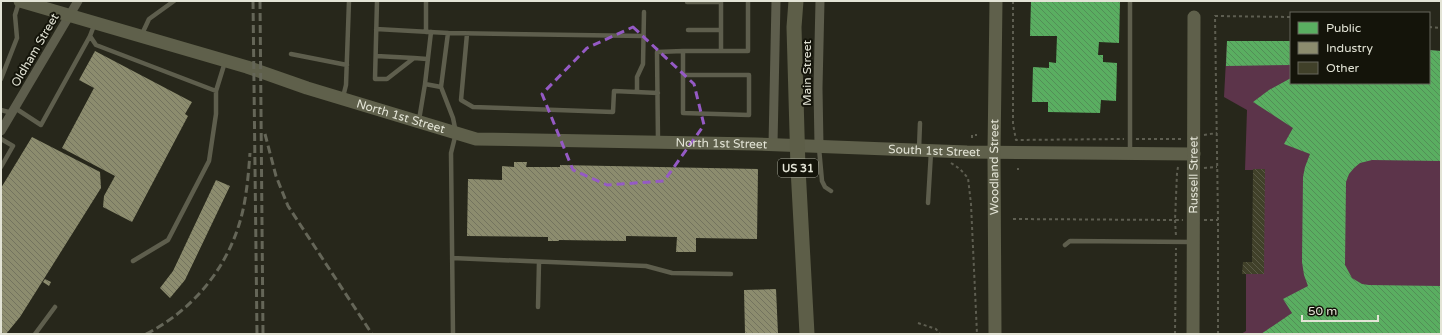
<svg xmlns="http://www.w3.org/2000/svg" width="1442" height="335" font-family="'Varela Round',sans-serif">
<style>
.grass{fill:#5c344a}
.public{fill:url(#public-back-hatch)}
.industry{fill:url(#industry-back-hatch)}
.building{fill:url(#building-back-hatch)}
.lines{fill:none;stroke-linecap:round;stroke-linejoin:round}
.path{stroke:#5e5e51;stroke-width:2;stroke-dasharray:3 3;stroke-linecap:butt}
.lane{stroke:#5e5e4d;stroke-width:4.5}
.street{stroke:#5e5e4d;stroke-width:9}
.secondary{stroke:#5f604b;stroke-width:13}
.rail{stroke:#656658;stroke-width:3;stroke-dasharray:8 4;stroke-linecap:butt}
.primary-bridge{stroke:#5d5e48;stroke-width:15}
.marked{fill:none;stroke:#955ac5;stroke-width:3;stroke-dasharray:8 5;stroke-linejoin:round}
.labels{text-anchor:middle;dominant-baseline:central;stroke-width:4;stroke-linejoin:round;paint-order:stroke}
.shield{fill:#14140a;stroke:#a5a699;stroke-width:1}
.shield-label{font-size:11px;font-weight:bold;fill:#e3e4d6}
.street-label{font-size:12px;fill:#e3e4d6;stroke:#14140a}
</style>
<defs>
<pattern id="public-back-hatch" width="6" height="6" patternUnits="userSpaceOnUse"><rect width="6" height="6" fill="#5aae61"/><path d="M-1 5l2 2M0 0l6 6M5-1l2 2" fill="none" stroke="#538e57"/></pattern>
<pattern id="industry-back-hatch" width="6" height="6" patternUnits="userSpaceOnUse"><rect width="6" height="6" fill="#8c8c6e"/><path d="M-1 5l2 2M0 0l6 6M5-1l2 2" fill="none" stroke="#73735e"/></pattern>
<pattern id="building-back-hatch" width="6" height="6" patternUnits="userSpaceOnUse"><rect width="6" height="6" fill="#404029"/><path d="M-1 5l2 2M0 0l6 6M5-1l2 2" fill="none" stroke="#5b5b47"/></pattern>
</defs>
<rect width="100%" height="100%" fill="#27271b"/>
<path class="grass" d="M1227,41H1291V83H1429V50L1441,51V334H1241L1246,331V272H1255V170H1245L1247,110L1224,97Z"/>
<path class="public" d="M1031,1L1120,2L1119,43L1099,42L1098,55H1103V62L1117,63L1116,101L1101,100L1100,113L1048,112V102H1032L1033,67L1049,68V62L1056,63L1057,36H1030Z
M1227,41H1291V65L1226,66Z
M1429,50L1441,51V161L1372,160L1360,163L1354,168L1349,174L1346,182L1345,265L1352,278L1362,284L1369,285L1441,286V334H1261L1292,313L1283,299L1308,286L1304,275L1302,262L1303,177L1305,167L1310,154L1284,144L1293,128L1253,102L1269,90L1291,78V83H1429Z"/>
<path class="industry" d="M95,51L192,102L185,114L188,116L132,222L103,207L104,196L115,176L62,148L94,88L79,80Z
M32,137L100,172L101,188L20,317L6,334H1V188Z
M514,162H527L526,167H560V165L758,169L757,239L696,238V252H676L677,237L626,236V241L559,240V241H548V237L467,236L468,179L502,180V166L514,167Z
M216,180L230,186L185,280L170,298L160,288L173,271Z
M45,279L51,282L49,286L43,282Z
M776,289L778,334H745L744,290Z"/>
<path class="building" d="M1253,169H1265L1264,274H1242L1243,262H1252Z"/>
<g class="lines">
<path class="path" d="M1013,1V124L1016,140L1124,139
M1429,27L1441,28
M1204,135L1217,133
M972,138V135H977
M1136,139H1184
M951,163L960,169L968,178L971,204L977,334
M1178,167L1177,173L1175,220H1183
M1018,168V170
M1204,168L1217,167
M1013,219L1175,220L1176,236
M1204,220H1218
M918,323L936,329L940,334
M1175,334L1176,248
M1218,334V220L1215,16L1291,17"/>
<path class="lane" d="M377,1L375,79H387L414,58L427,59
M687,2H721
M95,23L90,36L96,45L216,91L225,62
M376,29L448,33L644,36
M688,30H721
M426,32V1
M448,33L441,87L453,118L456,133L451,153L453,334
M142,34L149,19L174,1
M467,34L461,100L473,107L613,112L614,91L658,93
M683,51H748V1
M721,51V1
M291,54L347,65
M376,56L414,58
M1,79L17,38L15,15L19,2
M425,84L441,87
M637,92V77L643,64L644,12
M343,97L346,85L349,1
M15,108L41,125L90,36
M1,110L12,113
M419,120L425,84L431,32
M1,139L13,146L1,167
M658,141L657,52L683,51V113L749,115V75H683
M819,148L822,181L825,187L831,191
M919,149L920,123
M1130,153V1
M928,203L931,152
M1065,245L1070,241L1192,242
M452,258L646,266L672,273L731,274
M133,261L168,240L209,161L216,114V91
M538,307L539,262
M35,334L55,307"/>
<path class="street" d="M1,131L78,1
M773,144L776,1
M819,146L818,88L820,1"/>
<g class="secondary">
<path id="s1" d="M20,1L247,67L307,88L476,139L756,144L967,152L1194,154"/>
<path id="s2" d="M995,334L994,152L996,1"/>
<path id="s3" d="M1193,334L1194,17"/>
</g>
<path class="rail" d="M253,1L257,334
M260,1L263,334
M265,134L276,176L288,206L372,334
M146,334C201,306 238,254 246,193C248,180 249,166 250,153"/>
<path class="primary-bridge" d="M796,1L794,27L798,168L807,334"/>
</g>
<path class="marked" d="M633,27L694,84L704,125L664,181L607,185L573,170L542,94L587,48Z"/>
<g class="labels">
<rect class="shield" x="778" y="159" width="40" height="18" rx="3"/>
<g class="shield-label">
<text x="798" y="168">US 31</text>
</g>
<g class="street-label">
<text transform="translate(35 50) rotate(-60)">Oldham Street</text>
<text transform="translate(807 73) rotate(-90)">Main Street</text>
<text stroke="none"><textPath href="#s1" startOffset="398">North 1st Street</textPath></text>
<text stroke="none"><textPath href="#s1" startOffset="722">North 1st Street</textPath></text>
<text stroke="none"><textPath href="#s1" startOffset="935">South 1st Street</textPath></text>
<text stroke="none"><textPath href="#s2" startOffset="167">Woodland Street</textPath></text>
<text stroke="none"><textPath href="#s3" startOffset="159">Russell Street</textPath></text>
</g>
</g>
<rect width="1442" height="335" fill="none" stroke="#e3e4d6" stroke-width="4"/>
<rect x="1290" y="12" width="140" height="72" fill="#14140a" stroke="#67675c"/>
<rect x="1298" y="22" width="20" height="12" fill="#5aae61" stroke="#67675c"/>
<text x="1326" y="32" font-size="12" fill="#e3e4d6">Public</text>
<rect x="1298" y="42" width="20" height="12" fill="#8c8c6e" stroke="#67675c"/>
<text x="1326" y="52" font-size="12" fill="#e3e4d6">Industry</text>
<rect x="1298" y="62" width="20" height="12" fill="#404029" stroke="#67675c"/>
<text x="1326" y="72" font-size="12" fill="#e3e4d6">Other</text>
<path d="M1302 315v6h76v-6" fill="none" stroke="#e3e4d6" stroke-width="2"/>
<text x="1308" y="315" font-size="12" fill="#e3e4d6" stroke="#14140a" stroke-width="3" paint-order="stroke">50 m</text>
</svg>
